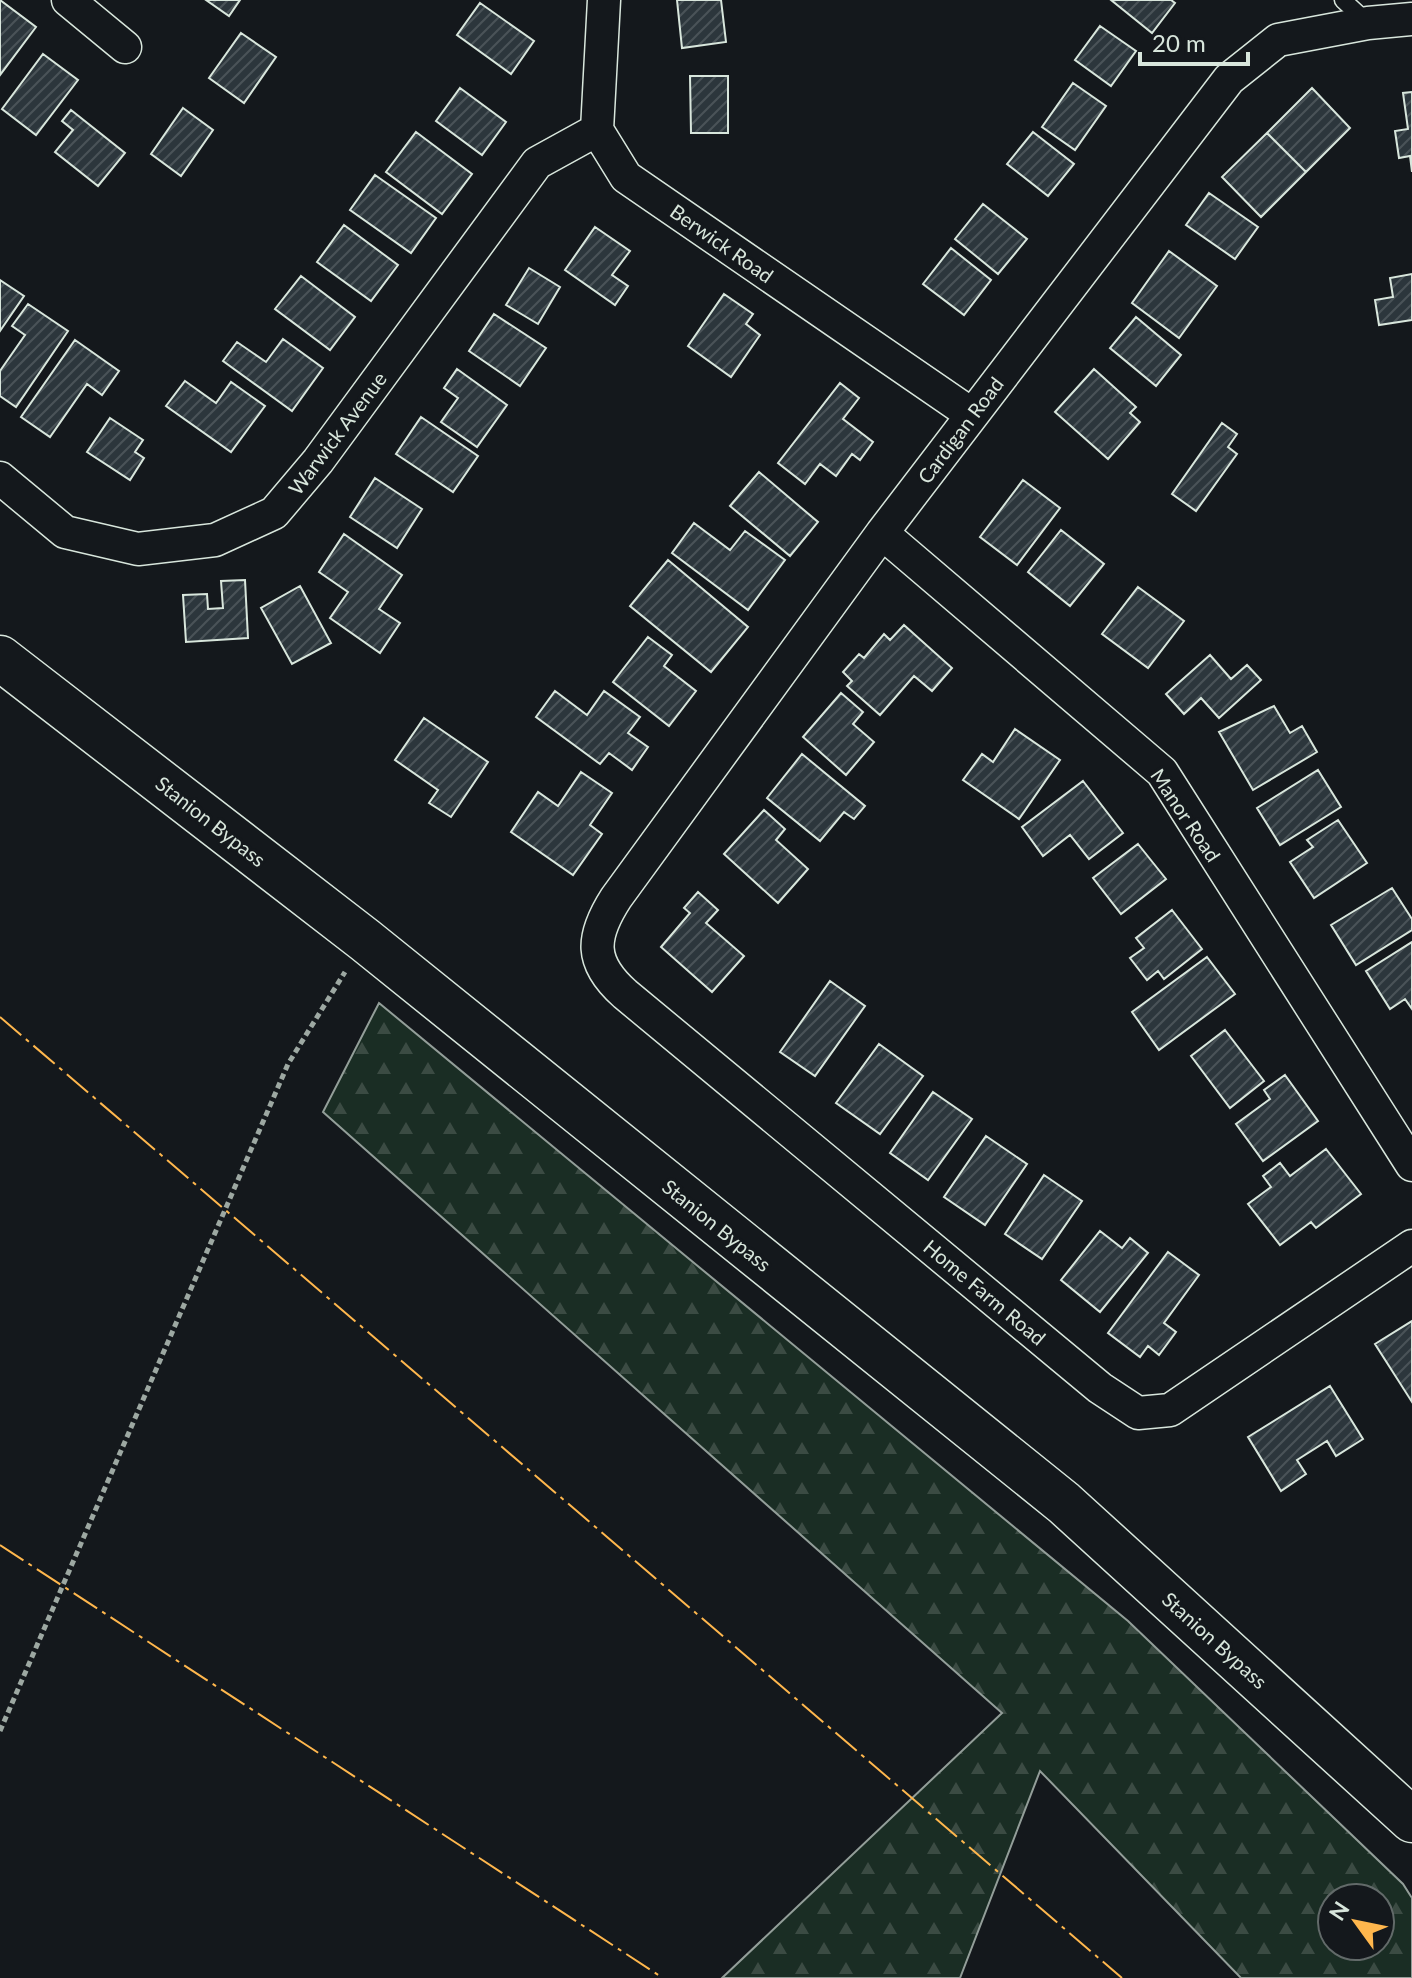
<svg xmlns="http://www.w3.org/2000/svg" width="1412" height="1978" font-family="Lato,sans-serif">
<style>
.forest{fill:url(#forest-firs);stroke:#939e99;stroke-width:2;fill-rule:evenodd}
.building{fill:url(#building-hatch);stroke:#d8e6dc;stroke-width:2}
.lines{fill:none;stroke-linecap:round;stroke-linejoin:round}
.service-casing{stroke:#d8e6dc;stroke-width:19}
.minor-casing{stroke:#d8e6dc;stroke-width:35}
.primary-casing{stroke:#d8e6dc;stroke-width:47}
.path{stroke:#9da8a2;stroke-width:5;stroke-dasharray:6 4;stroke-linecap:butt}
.service{stroke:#14181c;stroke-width:16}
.minor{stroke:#14181c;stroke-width:32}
.primary{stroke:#14181c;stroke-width:44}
.power{stroke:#ffb74d;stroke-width:2;stroke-dasharray:28 6 4 6;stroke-linecap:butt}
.labels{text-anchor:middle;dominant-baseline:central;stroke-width:6;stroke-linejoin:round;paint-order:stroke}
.street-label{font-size:20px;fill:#d8e6dc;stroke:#14181c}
</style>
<defs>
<pattern id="forest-firs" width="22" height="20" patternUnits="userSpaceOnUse" patternTransform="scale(2)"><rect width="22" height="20" fill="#1a2d24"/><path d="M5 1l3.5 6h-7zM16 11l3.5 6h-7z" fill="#3b4b43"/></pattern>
<pattern id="building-hatch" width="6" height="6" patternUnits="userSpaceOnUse" patternTransform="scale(2)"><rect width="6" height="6" fill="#2c363c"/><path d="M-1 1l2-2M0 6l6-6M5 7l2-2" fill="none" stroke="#4a5358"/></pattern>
</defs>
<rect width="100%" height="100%" fill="#14181c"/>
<path class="forest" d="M379,1003L1128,1621L1403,1884L1412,1898V1978H1241L1040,1771L960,1978H722L1002,1713L323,1112ZM1332,1898H1380V1946H1332Z"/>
<path class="building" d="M0,0L36,27L0,75Z
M206,0H240L229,16Z
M677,0H721L726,42L682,48Z
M1111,0H1171L1175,3L1152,33Z
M480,3L534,41L511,74L457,35Z
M1100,26L1136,51L1111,86L1075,60Z
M241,33L276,57L244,103L209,78Z
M43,54L78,80L36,135L2,109Z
M690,76H728V133H691Z
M1073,83L1106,106L1075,150L1042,127Z
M460,88L506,122L482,155L436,121Z
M1312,88L1350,128L1306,172L1267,133Z
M1412,92V172L1410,156L1399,158L1395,131L1408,129L1403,93Z
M183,108L213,130L181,176L151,154Z
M71,110L125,153L98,186L55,152L73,130L62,121Z
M416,132L472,174L442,214L386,172Z
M1033,132L1074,164L1048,196L1007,164Z
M1267,133L1306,172L1261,217L1222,177Z
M375,175L436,218L411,253L350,210Z
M1209,193L1258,227L1235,259L1186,225Z
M983,204L1027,239L998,274L955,239Z
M344,225L398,265L371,301L317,262Z
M595,227L630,251L612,275L628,286L615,305L565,270Z
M951,248L991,280L964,315L923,284Z
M1169,251L1217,286L1179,338L1132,303Z
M529,268L560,287L538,324L506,305Z
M1412,274V320L1379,325L1375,300L1393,297L1390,278Z
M301,276L355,317L330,350L275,309Z
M0,280L24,296L0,331Z
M724,294L753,314L746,324L760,335L731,377L688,346Z
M28,304L68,331L16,407L0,396V371L25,335L12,326Z
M494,314L546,348L520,386L469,351Z
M1136,317L1181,355L1156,386L1110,348Z
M283,339L323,368L292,411L223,361L237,342L266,362Z
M75,340L119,371L102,395L87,384L50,437L21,417Z
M457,369L507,405L477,447L441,422L458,398L444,388Z
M1094,369L1136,407L1130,413L1140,422L1108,459L1055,412Z
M185,381L216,403L231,382L265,406L231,452L166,406Z
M840,383L859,398L843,419L873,442L860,460L852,454L836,476L820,464L805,484L778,463Z
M421,417L478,456L453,492L396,454Z
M110,418L143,440L135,452L144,458L130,480L87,452Z
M1222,423L1237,434L1228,447L1237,454L1196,511L1172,494Z
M759,472L818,522L790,556L730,506Z
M375,478L422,509L397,548L350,517Z
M1023,480L1060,508L1017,565L980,537Z
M694,523L730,550L745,531L785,560L748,610L672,553Z
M1061,530L1104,564L1070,606L1028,572Z
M344,534L402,575L379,609L400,623L380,653L330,618L348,592L319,572Z
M668,560L748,627L711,672L630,606Z
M245,580L248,638L186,642L183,595L207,594L208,609L223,608L221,581Z
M300,586L331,643L292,664L261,608Z
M1138,587L1184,621L1148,668L1102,634Z
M904,625L952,668L932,691L914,676L880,715L847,686L852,681L843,672L859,654L864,658L884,634L890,640Z
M648,637L672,655L664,666L696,691L669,726L613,682Z
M1210,655L1231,679L1247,665L1261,680L1219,718L1201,698L1184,714L1166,694Z
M555,691L587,715L604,691L640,717L628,733L648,747L632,770L609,753L600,764L536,717Z
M841,693L863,712L853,724L874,742L846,775L803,737Z
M1274,706L1290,733L1302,726L1317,752L1253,790L1219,732Z
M424,718L488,762L451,817L429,803L438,790L395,760Z
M1015,729L1060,760L1019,819L963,780L982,754L993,762Z
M802,754L865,806L854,819L844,812L820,841L767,798Z
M1318,770L1341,807L1280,845L1257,808Z
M581,772L612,793L590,825L602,834L573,875L511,832L538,792L558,806Z
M1083,781L1123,833L1089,859L1070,835L1043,856L1022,827Z
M764,810L785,829L776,840L808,869L778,903L724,854Z
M1338,820L1367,863L1314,898L1290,862L1313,847L1307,840Z
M1138,844L1166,879L1121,914L1093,878Z
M1392,888L1412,919V930L1356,965L1331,925Z
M698,892L718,910L706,923L744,956L712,992L661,947L690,913L684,908Z
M1172,910L1202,949L1164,979L1158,971L1147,980L1130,958L1144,948L1136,938Z
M1412,942V1009L1405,999L1390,1009L1366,971Z
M1207,957L1235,994L1159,1050L1132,1012Z
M830,981L865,1006L815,1076L780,1052Z
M1225,1030L1264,1081L1230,1108L1191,1056Z
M879,1044L923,1076L880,1134L836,1103Z
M1285,1075L1318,1121L1263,1161L1236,1124L1270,1099L1264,1090Z
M933,1092L972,1119L928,1180L890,1153Z
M986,1136L1027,1164L985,1225L944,1197Z
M1326,1149L1361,1194L1316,1228L1311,1222L1280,1245L1248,1204L1271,1187L1263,1176L1280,1163L1290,1176Z
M1044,1175L1082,1201L1042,1259L1005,1234Z
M1100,1231L1122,1248L1130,1238L1148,1253L1100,1312L1061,1280Z
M1168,1252L1199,1275L1164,1323L1176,1332L1159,1355L1148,1346L1140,1357L1108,1333Z
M1412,1321V1402L1375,1344Z
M1330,1386L1363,1439L1336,1456L1327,1441L1297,1460L1306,1474L1281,1491L1248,1437Z"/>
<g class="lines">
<defs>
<path id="service" d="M1343,0L1368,23"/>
<path id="minor" d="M68,0L125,47
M604,0L597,130L626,177L971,414
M1412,19L1368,23L1278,40L1229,79L882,533L616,898C591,937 589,962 625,994L1100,1388L1138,1413L1170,1410L1412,1246
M0,478L65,532L138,549L215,540L274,513L318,461L537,163L597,130
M882,533L1162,772L1412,1165"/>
<path id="primary" d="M0,658L365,940L1064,1503L1412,1820"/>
</defs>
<use href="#service" class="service-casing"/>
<use href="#minor" class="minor-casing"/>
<use href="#primary" class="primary-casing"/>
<path class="path" d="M0,1731L288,1064L345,972"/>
<use href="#service" class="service"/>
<use href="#minor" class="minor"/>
<use href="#primary" class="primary"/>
<path class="power" d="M0,1017L1122,1978
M0,1545L663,1978"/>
</g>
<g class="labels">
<g class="street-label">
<text transform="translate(722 243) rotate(35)">Berwick Road</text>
<text transform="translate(960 430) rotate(-53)">Cardigan Road</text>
<text transform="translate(337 433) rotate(-53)">Warwick Avenue</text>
<text transform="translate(1186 815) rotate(56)">Manor Road</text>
<text transform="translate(211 821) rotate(38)">Stanion Bypass</text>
<text transform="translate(717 1225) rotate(39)">Stanion Bypass</text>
<text transform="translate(985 1292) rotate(40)">Home Farm Road</text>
<text transform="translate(1215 1640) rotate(42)">Stanion Bypass</text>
</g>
</g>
<g transform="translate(1356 1922) rotate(303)"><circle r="38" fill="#14181c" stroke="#626a69" stroke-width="2"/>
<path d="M0-6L14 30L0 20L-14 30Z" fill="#ffb74d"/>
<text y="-12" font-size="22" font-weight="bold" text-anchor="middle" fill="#d8e6dc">N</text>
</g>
<path d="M1140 52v12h108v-12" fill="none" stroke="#d8e6dc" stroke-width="4"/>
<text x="1152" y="52" font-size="24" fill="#d8e6dc" stroke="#14181c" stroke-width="6" paint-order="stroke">20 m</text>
</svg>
